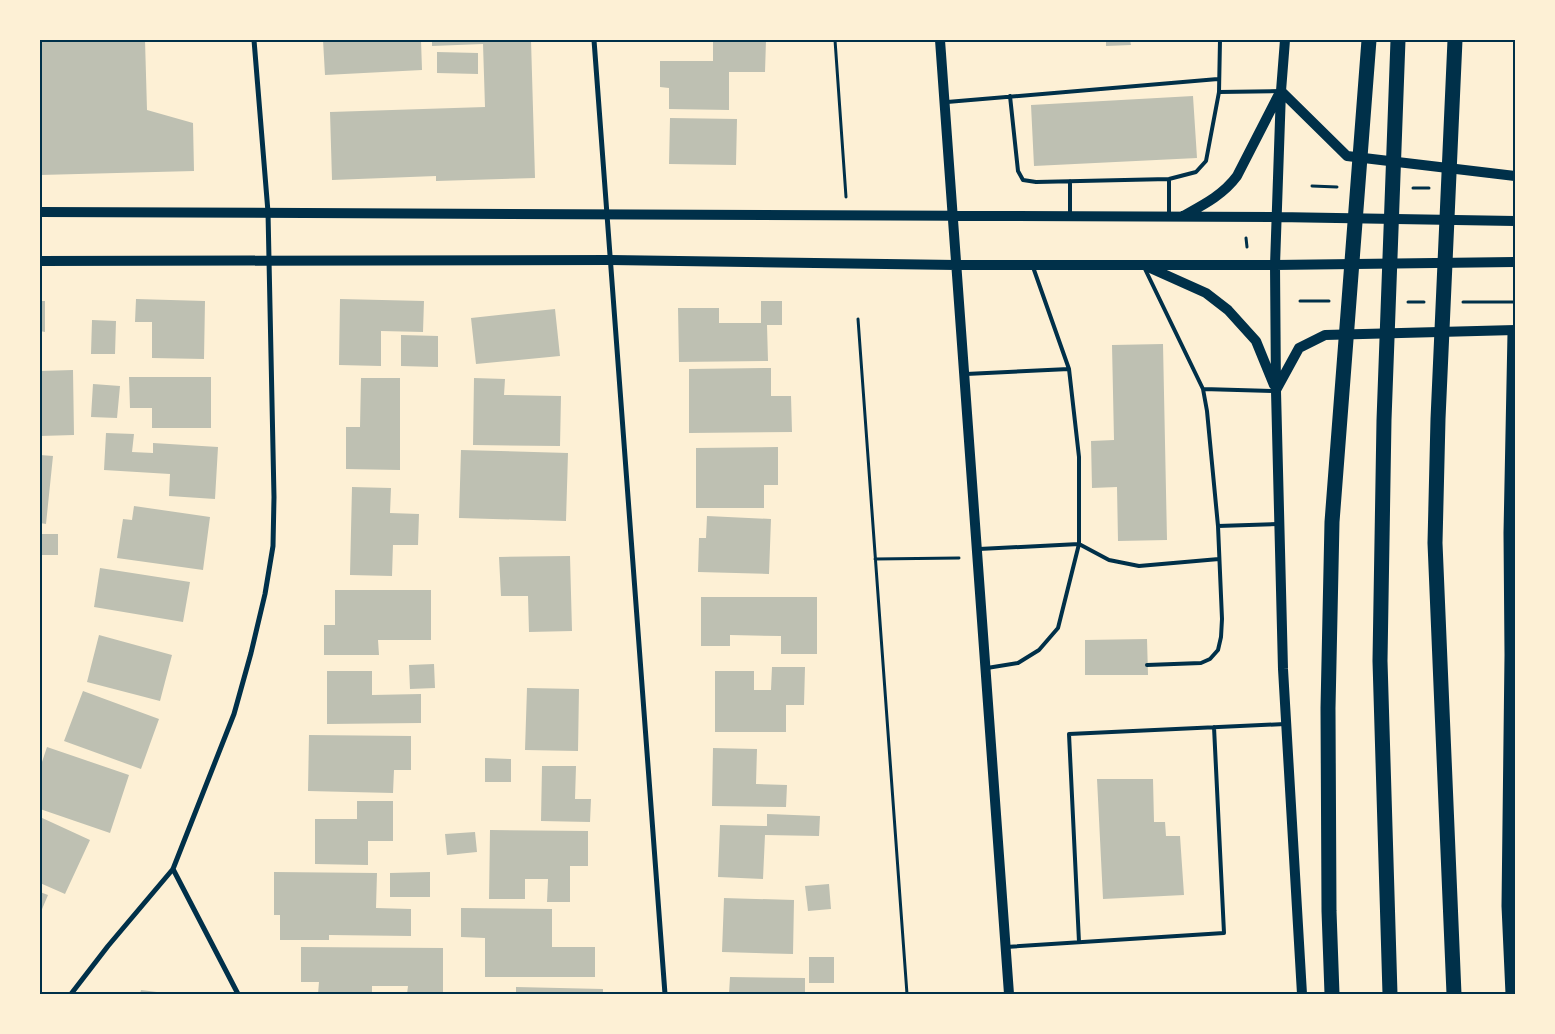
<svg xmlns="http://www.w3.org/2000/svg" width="1555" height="1034" font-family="Mulish,sans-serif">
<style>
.building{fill:#bec0b2}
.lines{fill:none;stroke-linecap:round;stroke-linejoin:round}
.path{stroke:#003049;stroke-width:3}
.service{stroke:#003049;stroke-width:4}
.minor{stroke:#003049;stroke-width:5}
.secondary{stroke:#003049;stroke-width:10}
.motorway{stroke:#003049;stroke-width:15}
.neatline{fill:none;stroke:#003049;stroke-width:2}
</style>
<rect width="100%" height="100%" fill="#fdf0d5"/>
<path class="building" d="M40,40H145L147,110L193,123L194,171L40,175Z
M323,40H421L422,70L325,75Z
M432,40H531L535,178L436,181V176L332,180L330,112L485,107L483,44L432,46Z
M713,40H766L765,72H729V110L669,109V88L660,87V61H713Z
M1106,40H1130L1131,45L1106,46Z
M437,52L478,53V74L437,73Z
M1193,96L1197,158L1034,166L1031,105Z
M670,118L737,119L736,165L669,164Z
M136,299L205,301L204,359L152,358V322H135Z
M340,299L424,301L423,332L381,331V366L339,365Z
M40,301H45V332L40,331Z
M761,301H782V325H767L768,361L679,362L678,308H719V323H761Z
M555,309L560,356L476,364L471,318Z
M92,320L116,321L115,354H91Z
M401,335L438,336V367L401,366Z
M1163,344L1167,540L1118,541L1117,487L1092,488L1091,441L1114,440L1112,345Z
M771,368V396H791L792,432L689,433V369Z
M73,370L74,435L40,436V371Z
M129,377H211V428H152V408H130Z
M361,378H400V470L346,469V427H360Z
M474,378L505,379L504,395L561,396L560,446L473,445Z
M93,384L120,386L117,418L91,417Z
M106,433L134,434L132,452L153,453V443L218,447L215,499L169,496L170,474L104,470Z
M778,447V485H764V508H696V448Z
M461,450L568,453L566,521L459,518Z
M40,455L53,456L46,524L40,523Z
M352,487L391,488L390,513L419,514L418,545H393L392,576L350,575Z
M134,506L210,517L203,570L117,558L123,519L132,520Z
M707,516L771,519L769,574L698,572L699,538H706Z
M41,534H58V555H40Z
M570,556L572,631L529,632L528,596H501L499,557Z
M100,568L190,582L183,622L94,607Z
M335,590H431V640H378L379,655H324V625H335Z
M701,597H817V654H781V636L730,635V646H701Z
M99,635L172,655L160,701L87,682Z
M1147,639L1148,675H1085V640Z
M434,664L435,688L410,689L409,665Z
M772,667H805L804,705H786V732H715V671H754V690H771Z
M327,671H372V695L421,694V723L327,724Z
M527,688L579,689L578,751L525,750Z
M83,691L159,719L141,769L64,741Z
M309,735L411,736V770H394L393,793L308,791Z
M47,747L129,775L110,833L40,809V768Z
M713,748L757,749L756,784L787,785L786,807L712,806Z
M485,758L511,759V782H485Z
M542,766H576L575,799H591L590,822L541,821Z
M1097,779H1153L1154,822H1165L1166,836H1180L1184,895L1103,899Z
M357,801H393V841H368V865L315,864V819H357Z
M767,814L820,816L819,836L765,835L763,879L718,877L720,825L767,826Z
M40,817L90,840L65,894L40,883Z
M490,830L588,831V866H570V902H547L548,879H525V899H489Z
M475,832L477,852L447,855L445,834Z
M274,872L377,873L376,908L411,909V936L329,935V940H280V915H274Z
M430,872V897H390V873Z
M829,884L831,909L808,911L805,886Z
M40,892L48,895L40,914Z
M724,898L794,900L793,954L722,952Z
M461,908L552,909V947H595V977H485V938L461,937Z
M301,947L443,948V994H407L408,986H372V994H318L319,982H301Z
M809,957H834V983H809Z
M730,977L805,978V994H729Z
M516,987L603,989V994H516Z
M141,990L165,993V994H140Z"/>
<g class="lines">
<path class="path" d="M835,40L846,197
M1312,186L1337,187
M1413,188H1429
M1246,238L1247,247
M1300,301H1329
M1408,302H1424
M1463,302H1515
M858,319L907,994
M875,559L959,558"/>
<path class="service" d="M1220,40L1219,92L1280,91
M1010,96L1018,171L1023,180L1036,182L1169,179L1196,172L1206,161L1219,92
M947,102L1218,79
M1070,181V216
M1169,217V179
M1145,269L1203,389L1207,411L1218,526
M966,374L1069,369
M1203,389L1276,391
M979,549L1079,544L1109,560L1139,566L1219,559
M1147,665L1201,663L1210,659L1218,650L1221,637L1222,619L1218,526L1278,524
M987,668L1018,663L1039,650L1058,628L1079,544V457L1069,369L1033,267
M1079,942L1069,734L1285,724
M1006,947L1224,933L1214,727"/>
<path class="minor" d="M594,40L665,994
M173,869L238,994
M71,994L108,946L173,869L234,714L251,653L265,594L273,546L274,497L268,212L254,40"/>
<path class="secondary" d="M940,40L1009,994
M1285,40L1281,91L1275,265L1276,391L1283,669L1302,994
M1281,91L1347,156L1515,176
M40,212L1277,217L1515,221
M1183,216C1203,205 1223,195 1237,176L1279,94
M40,261L611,260L956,265H1275L1515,262
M1148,267L1206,293L1228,310L1256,341L1274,385
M1276,390L1299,348L1325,335L1515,330"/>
<path class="motorway" d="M1332,994L1329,911L1328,708L1332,522L1369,40
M1390,994L1380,661L1384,420L1398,40
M1454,994L1435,543L1438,419L1455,40
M1513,994L1509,906L1512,655L1511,533L1515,333"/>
</g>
<rect width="1555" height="1034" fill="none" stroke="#fdf0d5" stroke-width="82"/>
<rect x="41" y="41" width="1473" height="952" class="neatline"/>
</svg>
